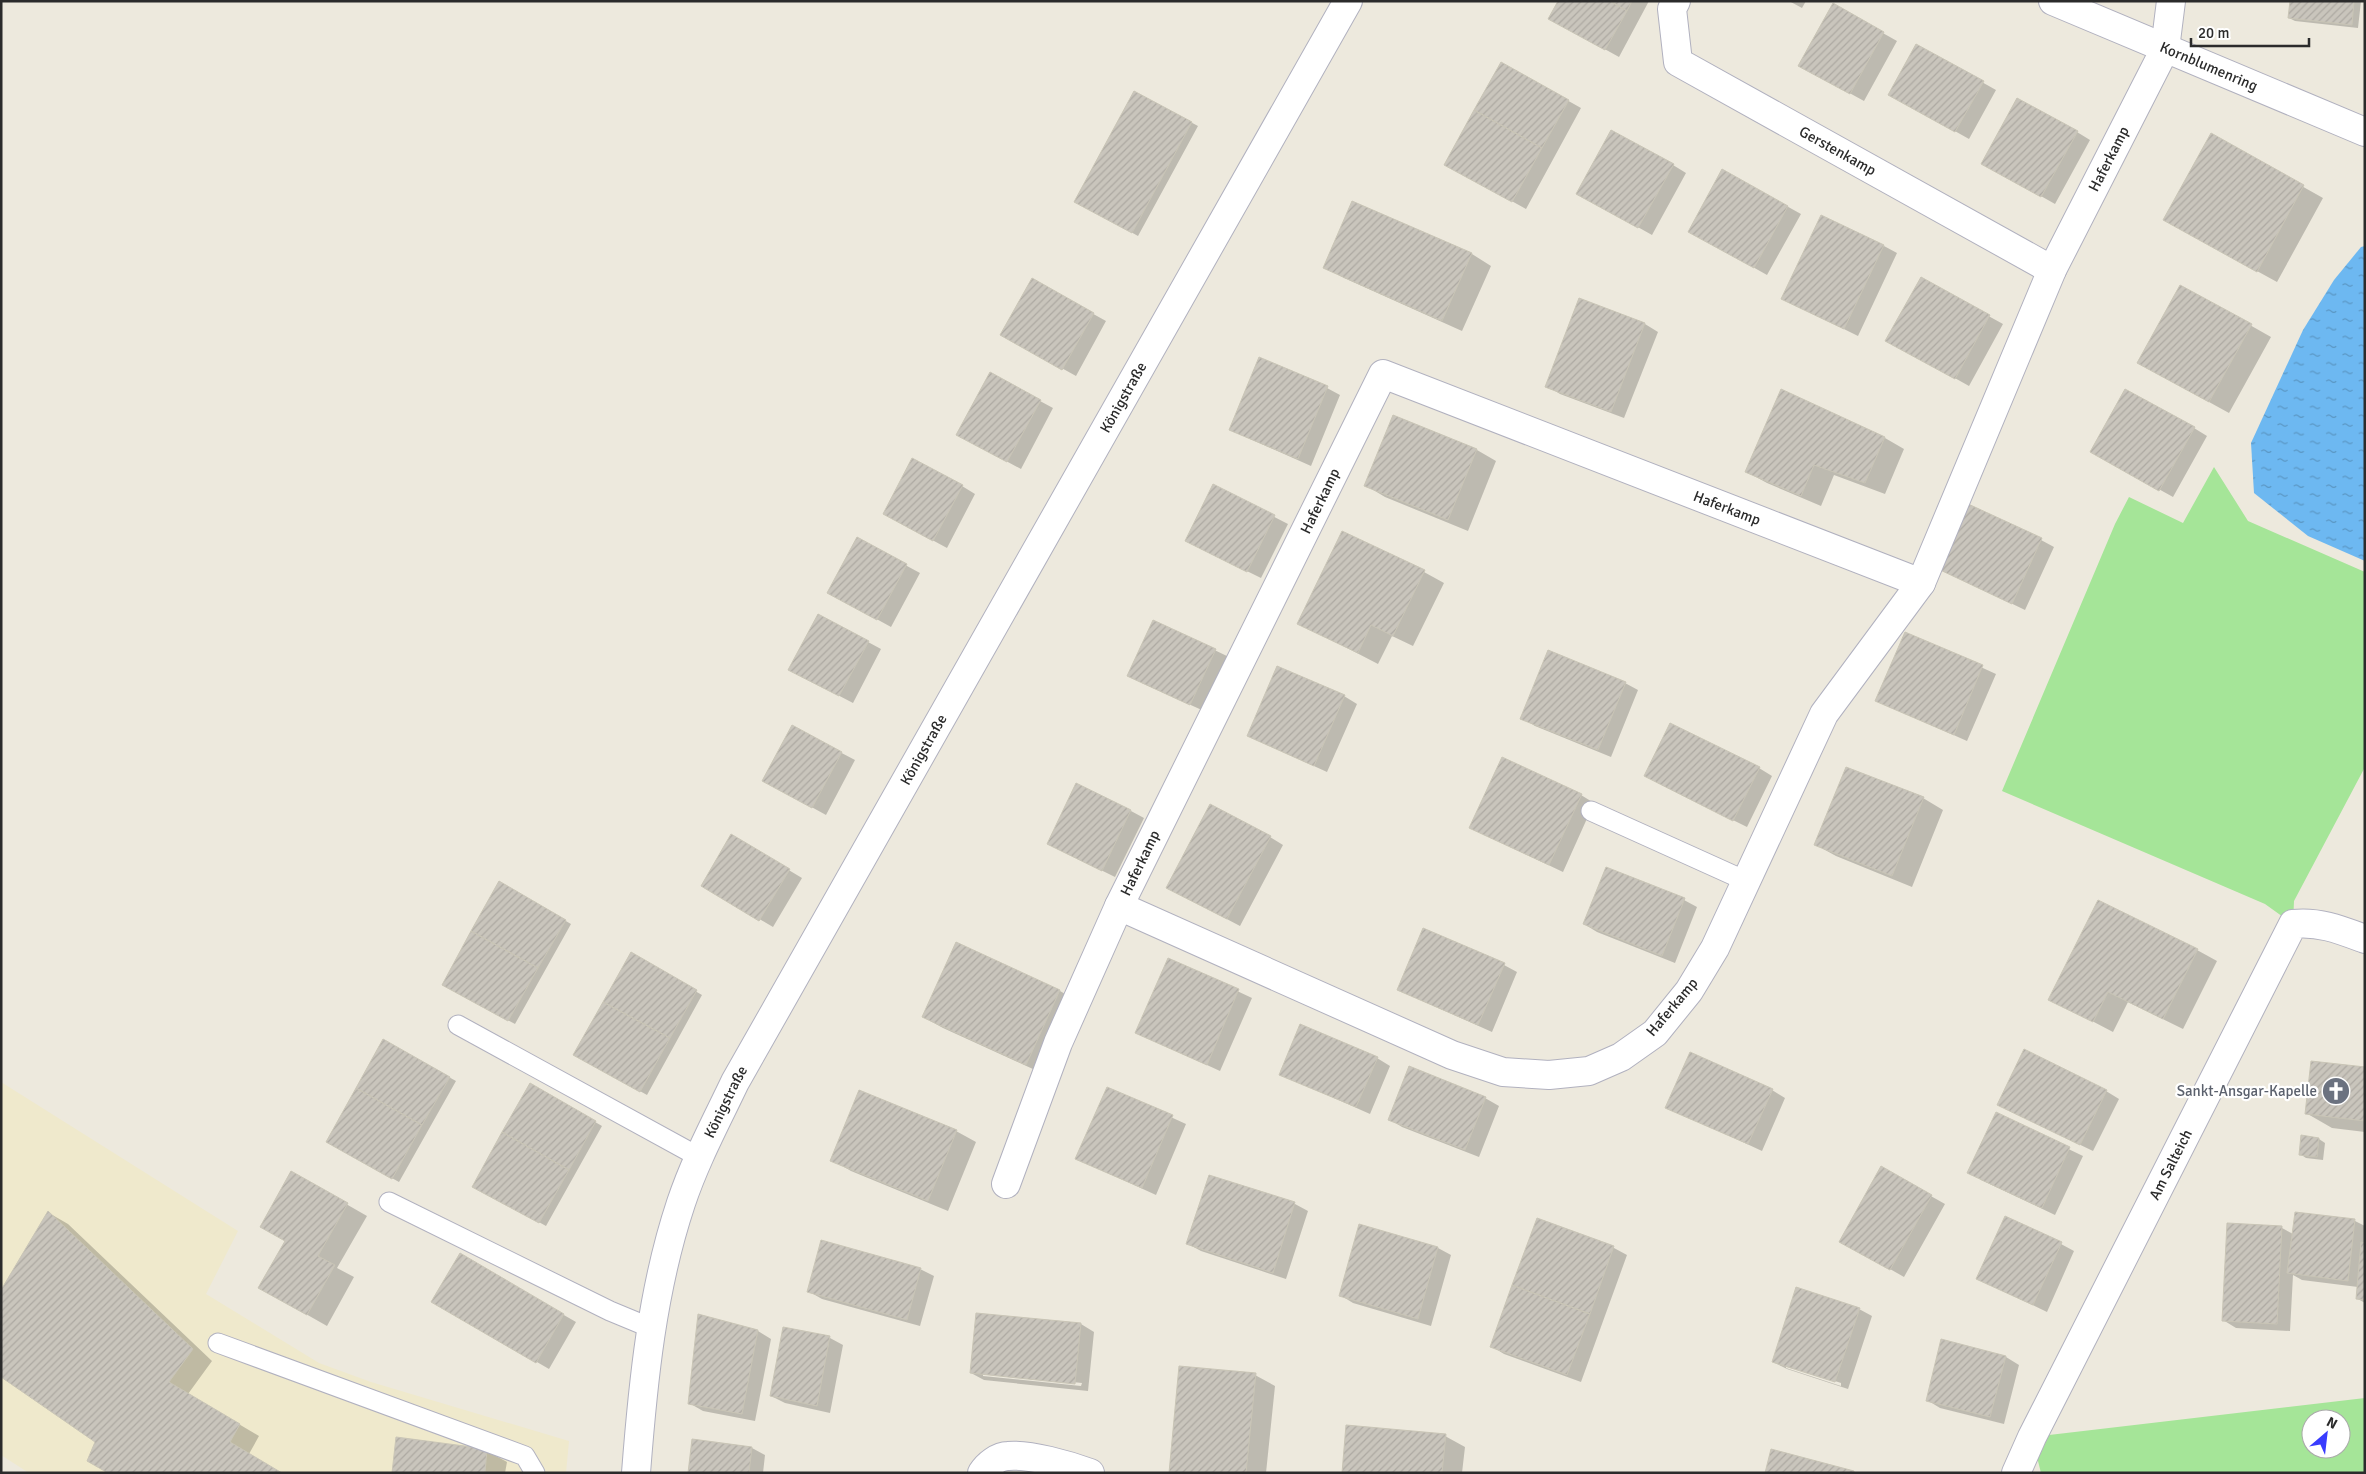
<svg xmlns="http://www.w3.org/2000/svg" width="2366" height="1474" font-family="Signika,sans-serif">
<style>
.education{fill:#efe9cc}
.grass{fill:#a5e598;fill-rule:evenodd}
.water{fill:url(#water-ripples)}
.shadow{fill:#0003;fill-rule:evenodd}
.building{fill:url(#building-hatch);stroke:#c9c5b6}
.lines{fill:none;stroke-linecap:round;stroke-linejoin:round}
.service-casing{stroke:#b1b1bf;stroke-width:21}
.minor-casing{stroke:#b1b1bf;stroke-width:30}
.secondary-casing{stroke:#b1b1bf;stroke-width:30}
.service{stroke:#fff;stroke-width:19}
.minor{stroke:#fff;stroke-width:28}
.secondary{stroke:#fff;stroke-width:28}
.labels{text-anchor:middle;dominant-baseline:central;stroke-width:4.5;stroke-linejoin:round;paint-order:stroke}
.street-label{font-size:15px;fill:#2b2b2b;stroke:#fff}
.worship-label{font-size:15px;fill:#5b616d;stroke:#fff;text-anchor:end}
</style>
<defs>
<pattern id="water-ripples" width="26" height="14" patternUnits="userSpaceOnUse" patternTransform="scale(1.25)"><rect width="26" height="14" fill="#6db8f1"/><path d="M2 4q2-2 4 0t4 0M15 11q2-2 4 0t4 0" fill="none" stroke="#5a96c3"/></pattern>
<pattern id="building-hatch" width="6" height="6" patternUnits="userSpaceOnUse" patternTransform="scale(1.25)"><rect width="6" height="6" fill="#c9c5bc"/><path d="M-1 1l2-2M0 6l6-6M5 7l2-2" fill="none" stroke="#ada9a2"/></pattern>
</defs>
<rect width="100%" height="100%" fill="#ede9dd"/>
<path class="education" d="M1,1082L238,1231L206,1294L319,1363L371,1382L569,1441L566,1473H29L1,1455Z"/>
<path class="grass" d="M2214,467L2248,521L2365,572V767L2294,901L2293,924L2265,904L2002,791L2115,524L2129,497L2183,523Z
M2365,1398V1473H2041L2032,1437ZM2311,1419H2341V1449H2311Z"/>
<path class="water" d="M2365,246V561L2308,536L2254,493L2251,443L2303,330L2334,280L2361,247Z"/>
<path class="shadow" d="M1560,1H1649L1619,57L1563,26Z
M1789,1H1806L1802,8Z
M2291,1H2361L2358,28L2295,21L2289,18Z
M1833,5L1897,41L1864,101L1813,73Z
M1916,45L1996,90L1969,139L1889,94Z
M1501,63L1581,108L1526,209L1445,164Z
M1134,92L1198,126L1138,236L1075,201Z
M2077,132L2090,140L2055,204L1982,163Z
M2211,135L2323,198L2277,282L2184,231Z
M1673,165L1686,173L1652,235L1577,193Z
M1723,171L1801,214L1767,275L1689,231Z
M1353,202L1472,254L1491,266L1462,331L1344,278L1324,267Z
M1884,246L1897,253L1858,336L1783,299Z
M1921,279L2003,324L1969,386L1887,340Z
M1032,280L1106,321L1076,376L1002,335Z
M2181,286L2271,337L2229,413L2158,374Z
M1580,299L1645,324L1658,332L1624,418L1560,394L1547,386Z
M1327,388L1340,395L1311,466L1230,430Z
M1782,391L1885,438L1904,449L1885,494L1834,475L1821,506L1767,483L1747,472Z
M1040,401L1053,408L1021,469L969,441Z
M1394,416L1477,450L1496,461L1468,531L1385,497L1365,485Z
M2194,428L2207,436L2173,497L2092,452Z
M962,486L975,494L947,548L897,521Z
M1214,486L1288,524L1261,578L1200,548Z
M857,539L920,573L891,627L842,600Z
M2041,540L2054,547L2025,610L1938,568Z
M1424,572L1444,583L1413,646L1392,636L1378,664L1299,623Z
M1154,621L1229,657L1204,711L1142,683Z
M1906,633L1996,674L1967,741L1877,701Z
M868,642L881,649L853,703L803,677Z
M1625,683L1638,690L1611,757L1535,726L1522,718Z
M1344,696L1357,704L1327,772L1248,736Z
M792,727L855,760L826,815L777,788Z
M1759,768L1772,776L1747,827L1658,783Z
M1581,795L1594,803L1563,872L1470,828Z
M1923,798L1943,810L1912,887L1836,856L1816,845Z
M1131,811L1144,818L1115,877L1048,844Z
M732,836L802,878L773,927L702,885Z
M1270,837L1283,845L1240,926L1181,895Z
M500,883L571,924L515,1024L443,985Z
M1684,900L1697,907L1675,963L1597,932L1584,924Z
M956,944L1060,991L1079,1002L1046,1075L943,1028L923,1017Z
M2197,950L2217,961L2183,1029L2128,1002L2113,1032L2050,999Z
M631,954L702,995L647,1095L575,1055Z
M1169,959L1252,998L1220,1071L1137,1033Z
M1504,965L1517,972L1492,1032L1398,990Z
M384,1041L456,1081L399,1182L327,1142Z
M1377,1058L1390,1066L1370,1114L1280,1074Z
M2365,1068V1132L2332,1128L2306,1113Z
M530,1084L602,1126L546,1226L474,1186Z
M1107,1088L1186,1124L1156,1195L1077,1159Z
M1772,1090L1785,1098L1762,1151L1667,1107Z
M2106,1091L2119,1099L2093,1151L2012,1112Z
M1485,1098L1499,1106L1479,1157L1402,1127L1389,1119Z
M1996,1114L2083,1156L2055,1215L1981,1180Z
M956,1131L976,1142L948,1211L851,1171L832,1160Z
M2302,1137L2319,1139L2325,1143L2323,1160L2306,1158L2300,1154Z
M1881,1168L1945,1204L1904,1277L1841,1241Z
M292,1173L367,1216L337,1268L354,1277L327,1326L260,1288L287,1241Z
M1209,1177L1295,1204L1308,1211L1286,1279L1201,1251L1188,1244Z
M49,1213L68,1224L212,1361L188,1394L259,1436L249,1454L97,1441Z
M2296,1213L2355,1221L2365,1226V1303L2358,1299V1287L2302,1280L2293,1275L2290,1331L2236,1328L2223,1320L2282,1228L2293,1234Z
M1537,1219L1614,1248L1627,1255L1581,1382L1504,1354L1491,1346Z
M1360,1225L1438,1248L1451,1255L1431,1326L1353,1303L1340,1295Z
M2061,1244L2074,1251L2047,1312L1978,1279Z
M460,1255L576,1322L549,1369L433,1302Z
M920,1269L934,1276L920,1326L822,1299L808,1291Z
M1859,1309L1872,1316L1848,1389L1787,1369L1773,1362ZM1786,1365L1841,1383V1386L1786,1368Z
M977,1314L1081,1324L1094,1332L1088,1391L984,1380L971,1373ZM983,1373L1082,1383L1081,1386L983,1376Z
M699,1315L758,1331L771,1339L755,1421L703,1411L689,1403Z
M784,1329L830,1338L843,1345L830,1413L785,1403L771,1396Z
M1942,1341L2006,1357L2019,1365L2004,1424L1940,1408L1927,1400Z
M1255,1375L1275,1386L1266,1473H1170Z
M1445,1436L1465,1447L1462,1473H1343Z
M752,1448L765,1455L763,1473H689Z
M487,1451L507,1462L505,1473H393Z"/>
<path class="building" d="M1558,1H1610L1627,11L1605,50L1548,19Z
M1610,1H1632L1627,11Z
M2290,1H2354L2352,25L2288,18Z
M1833,3L1884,32L1850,94L1798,66Z
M1916,44L1984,81L1955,132L1888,95Z
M1501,62L1569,100L1542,148L1474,110Z
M1134,91L1192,122L1132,233L1074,202Z
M2017,98L2078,131L2041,197L1981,164Z
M1474,110L1542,148L1512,202L1444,165Z
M1611,130L1674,164L1638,228L1576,194Z
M2211,133L2304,185L2257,272L2163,220Z
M1722,169L1788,206L1754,268L1688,232Z
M1352,201L1472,253L1442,321L1323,268Z
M1821,215L1884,245L1844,329L1781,299Z
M1921,277L1990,315L1955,379L1885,341Z
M1032,278L1094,313L1062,370L1000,335Z
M2180,285L2252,324L2209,402L2137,363Z
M1579,298L1645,323L1611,412L1545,387Z
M1259,357L1328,386L1298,459L1229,430Z
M990,372L1041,400L1007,462L956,435Z
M1781,389L1885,437L1865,483L1814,465L1801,496L1745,472Z
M2125,389L2195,427L2159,491L2090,452Z
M1393,415L1477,449L1448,520L1364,486Z
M912,458L963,485L933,541L883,514Z
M1213,484L1275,515L1247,572L1185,541Z
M1966,503L2042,538L2012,604L1936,568Z
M1342,531L1425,570L1393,636L1371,625L1358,653L1297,624Z
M857,537L907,564L877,620L827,593Z
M818,614L869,641L839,696L788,670Z
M1153,620L1216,649L1190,705L1127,676Z
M1905,632L1983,665L1954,735L1875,701Z
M1548,650L1626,682L1598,750L1520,719Z
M1277,666L1345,695L1314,766L1247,736Z
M1670,723L1760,767L1733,821L1644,776Z
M792,725L842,752L812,808L762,781Z
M1502,757L1582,794L1549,865L1469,828Z
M1846,767L1924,797L1892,876L1814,845Z
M1076,783L1131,810L1102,871L1047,844Z
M1210,804L1271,836L1227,919L1166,888Z
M731,834L790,869L759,921L701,886Z
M1606,867L1685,898L1662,956L1583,924Z
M499,881L566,920L538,968L471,931Z
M2098,900L2198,949L2163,1019L2108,992L2093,1022L2048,1000Z
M1423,928L1505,963L1478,1025L1397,990Z
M471,931L538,968L508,1021L442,985Z
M956,942L1060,990L1026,1065L922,1017Z
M631,952L697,990L670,1038L603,1002Z
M1168,958L1239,989L1207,1065L1135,1033Z
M603,1002L670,1038L640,1092L573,1055Z
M1300,1024L1378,1057L1356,1107L1279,1075Z
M383,1039L450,1077L422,1125L356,1088Z
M2024,1049L2107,1090L2080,1145L1997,1105Z
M1690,1052L1773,1089L1748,1144L1665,1108Z
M2311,1061L2365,1067V1121L2305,1114Z
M1409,1066L1486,1097L1465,1150L1388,1120Z
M530,1083L596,1121L569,1170L502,1132Z
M1107,1087L1173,1115L1142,1188L1075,1159Z
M356,1088L422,1125L392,1179L326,1142Z
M859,1090L957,1130L928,1201L830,1161Z
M1996,1112L2070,1147L2042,1208L1967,1173Z
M502,1132L569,1170L539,1223L472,1187Z
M2301,1135L2319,1138L2317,1157L2299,1155Z
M1881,1166L1932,1195L1890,1270L1839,1242Z
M291,1171L348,1203L318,1256L335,1265L307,1315L258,1288L285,1241L260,1227Z
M1209,1175L1295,1202L1273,1273L1186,1244Z
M48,1211L193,1349L169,1382L240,1424L230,1442L282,1473H108L87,1461L95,1442L1,1377V1290Z
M2295,1212L2355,1219L2348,1281L2287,1273Z
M2005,1216L2062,1242L2033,1305L1976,1279Z
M1537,1218L1614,1246L1590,1314L1512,1285Z
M2227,1223L2282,1226L2277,1324L2222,1321Z
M1359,1224L1438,1247L1418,1319L1339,1296Z
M821,1240L921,1268L907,1320L807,1292Z
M2361,1242L2365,1243V1300L2356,1299Z
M460,1253L564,1314L536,1363L431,1302Z
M1512,1285L1590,1314L1567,1375L1490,1347Z
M1796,1287L1860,1308L1835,1382L1772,1362Z
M976,1313L1081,1323L1075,1384L970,1373Z
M698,1314L758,1330L742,1414L688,1404Z
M783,1327L830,1336L817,1406L770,1396Z
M1941,1339L2006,1356L1990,1417L1926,1401Z
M1179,1366L1256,1373L1246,1473H1169Z
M1346,1425L1446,1434L1442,1473H1342Z
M396,1437L487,1449L485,1473H392Z
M692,1439L752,1447L749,1473H688Z
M1771,1449L1854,1471V1473H1765Z"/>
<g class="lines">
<defs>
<path id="service" d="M1591,811L1746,881
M458,1025L699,1157
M389,1202L610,1311L651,1328
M218,1343L525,1456L535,1473"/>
<g id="minor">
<path id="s1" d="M1676,1L1672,9L1678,62L2052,270"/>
<path id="s2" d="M2053,1L2365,132"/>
<path d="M1383,374L1921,583L1824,714L1715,948L1689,991L1655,1033L1621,1057L1589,1071L1549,1075L1503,1072L1452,1055L1119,906Z"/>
<path id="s3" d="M1921,583L2052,270L2165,49L2171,1"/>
<path d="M1006,1184L1058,1043L1119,906"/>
<path d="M982,1473C987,1465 998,1456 1008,1456C1030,1454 1068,1465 1090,1473"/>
<path id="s4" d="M2016,1473L2032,1437L2293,924C2319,921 2341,930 2365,939"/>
</g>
<g id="secondary">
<path id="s5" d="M636,1473C643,1382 652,1290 681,1203C695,1161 716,1122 735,1082L1348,1"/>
</g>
</defs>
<use href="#service" class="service-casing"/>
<use href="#minor" class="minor-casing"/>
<use href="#secondary" class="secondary-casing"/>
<use href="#service" class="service"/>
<use href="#minor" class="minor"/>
<use href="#secondary" class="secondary"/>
</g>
<defs>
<symbol id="church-disc" viewBox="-11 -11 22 22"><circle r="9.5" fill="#6b7280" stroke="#fff"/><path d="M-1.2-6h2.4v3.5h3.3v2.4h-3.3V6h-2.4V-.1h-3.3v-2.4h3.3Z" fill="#fff"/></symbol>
</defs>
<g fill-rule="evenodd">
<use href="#church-disc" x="2320" y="1075" width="32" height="32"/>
</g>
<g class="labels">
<g class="street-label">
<text stroke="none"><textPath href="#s2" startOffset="169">Kornblumenring</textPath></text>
<text stroke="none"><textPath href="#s1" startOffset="245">Gerstenkamp</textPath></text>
<text stroke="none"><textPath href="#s3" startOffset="464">Haferkamp</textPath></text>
<text stroke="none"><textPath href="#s5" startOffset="1194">Königstraße</textPath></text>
<text transform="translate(1320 501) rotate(-64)">Haferkamp</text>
<text transform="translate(1727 508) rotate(21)">Haferkamp</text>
<text stroke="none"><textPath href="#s5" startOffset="789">Königstraße</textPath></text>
<text transform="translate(1140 863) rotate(-64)">Haferkamp</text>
<text transform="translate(1672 1007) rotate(-50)">Haferkamp</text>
<text stroke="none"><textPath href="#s5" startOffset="385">Königstraße</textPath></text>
<text stroke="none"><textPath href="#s4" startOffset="345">Am Salteich</textPath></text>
</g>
<g class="worship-label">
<text x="2317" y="1091">Sankt-Ansgar-Kapelle</text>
</g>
</g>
<rect width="2366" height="1474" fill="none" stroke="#2b2b2b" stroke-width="5"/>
<g transform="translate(2326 1434) rotate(28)"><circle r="24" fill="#ffffff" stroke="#aaaaaa"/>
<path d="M0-4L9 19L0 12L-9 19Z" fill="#393cfe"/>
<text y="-8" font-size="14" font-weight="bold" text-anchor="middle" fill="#2b2b2b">N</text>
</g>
<path d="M2191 38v8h118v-8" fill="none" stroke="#2b2b2b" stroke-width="2.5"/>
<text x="2198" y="38" font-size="15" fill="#2b2b2b" stroke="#ffffff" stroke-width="4" paint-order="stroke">20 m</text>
</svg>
